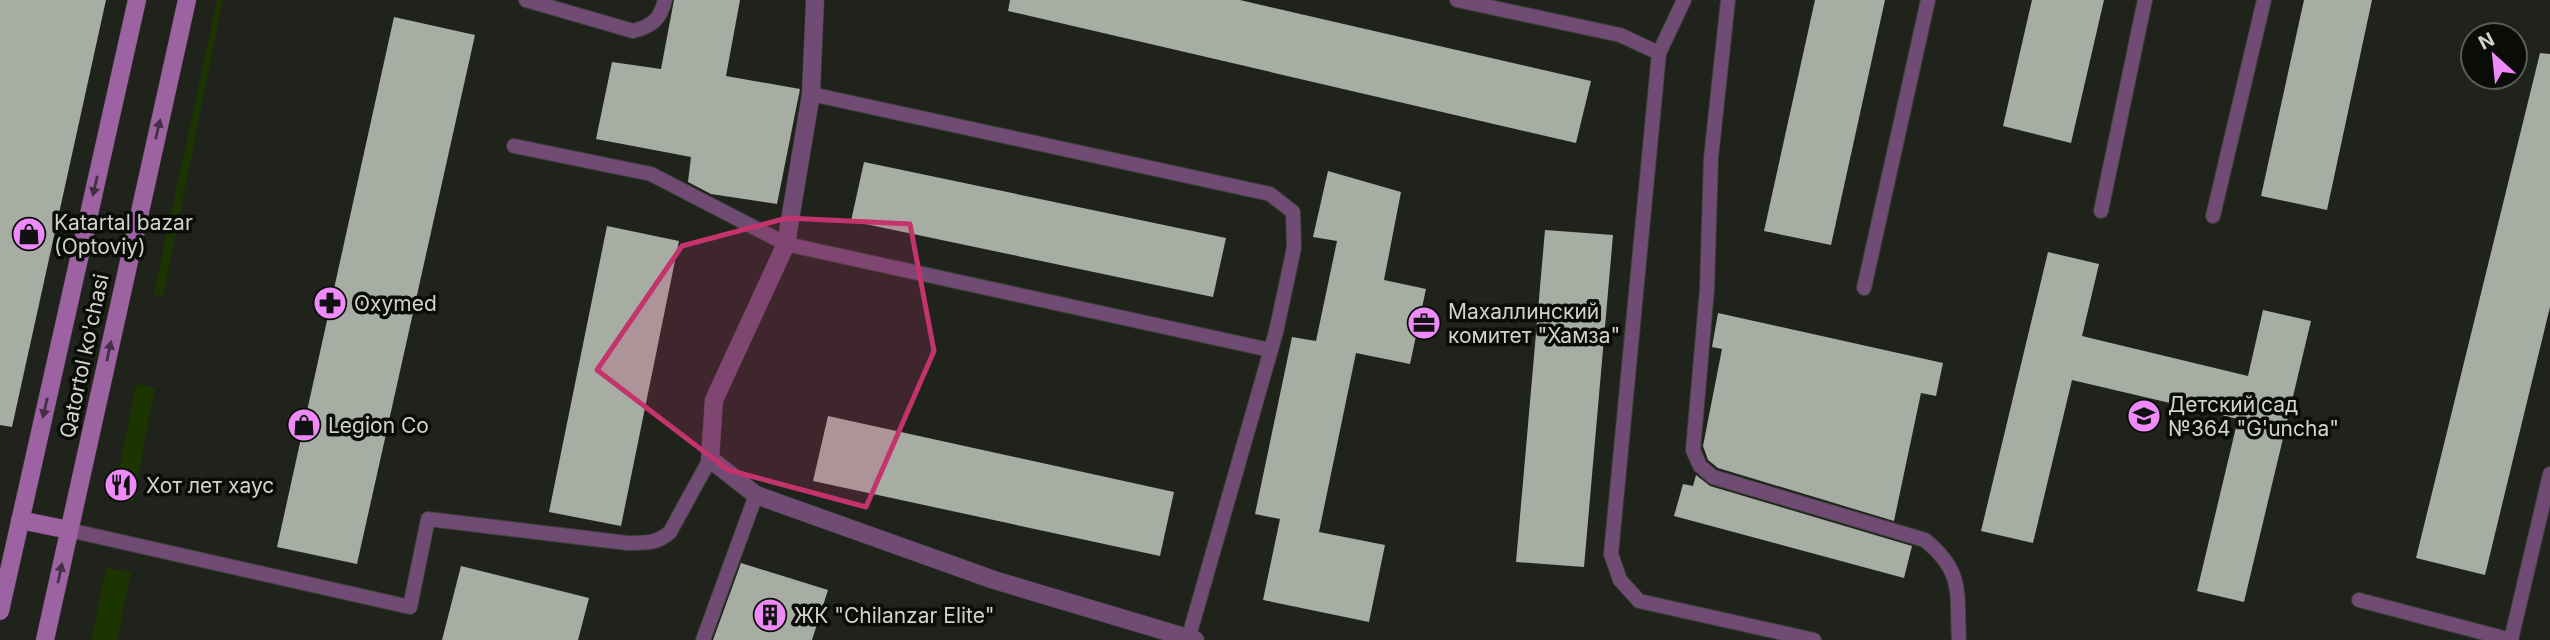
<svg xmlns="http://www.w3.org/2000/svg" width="2550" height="640" font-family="Inter,sans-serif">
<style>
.green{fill:#1c3500}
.building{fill:#a7ada3}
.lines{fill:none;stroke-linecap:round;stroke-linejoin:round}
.lane-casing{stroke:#3b3f38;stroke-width:16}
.street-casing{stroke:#3b3f38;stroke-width:19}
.secondary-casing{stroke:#3b3f38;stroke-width:19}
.lane{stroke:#704b73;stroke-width:14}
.street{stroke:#704b73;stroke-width:18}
.secondary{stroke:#9c62a2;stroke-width:18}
.oneway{fill:#442e46}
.marked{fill:#c4346c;fill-opacity:0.2;stroke:#c4346c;stroke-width:5;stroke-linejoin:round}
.labels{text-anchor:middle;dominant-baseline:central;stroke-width:7;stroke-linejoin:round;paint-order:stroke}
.poi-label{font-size:21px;fill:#d0d3ce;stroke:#0a0c08;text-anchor:start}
.street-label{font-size:21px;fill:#d0d3ce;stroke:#0a0c08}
</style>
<rect width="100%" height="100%" fill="#1f231c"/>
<path class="green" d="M217,0H223L163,296L154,294Z
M136,384L155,388L133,502L113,499Z
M106,568L131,572L117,640H91Z"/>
<path class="building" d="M0,0H106L12,427L0,425Z
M674,0H740L726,76L800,89L777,204L711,194L688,182L691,157L596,139L612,62L661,69Z
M1010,0H1240L1591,81L1576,143L1008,11Z
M1815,0H1885L1831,245L1764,231Z
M2032,0H2104L2071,143L2003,126Z
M2304,0H2372L2327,210L2261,196Z
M394,17L475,35L357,564L277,547Z
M2540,53L2550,54V307L2485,575L2416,558Z
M864,162L1226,238L1213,297L851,221Z
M1328,171L1401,192L1384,280L1426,289L1410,364L1356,353L1319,532L1385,545L1369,622L1263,600L1280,519L1255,514L1292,337L1316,341L1337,241L1313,237Z
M607,226L679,241L621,526L549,512Z
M1545,230L1613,235L1584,567L1516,562Z
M2048,252L2099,264L2082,336L2248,376L2263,310L2311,321L2244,602L2197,591L2238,419L2072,380L2033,543L1981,531Z
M1718,313L1943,363L1936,396L1921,393L1894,521L1718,468L1708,460L1703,446L1722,349L1712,347Z
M828,416L1174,492L1160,556L813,481Z
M1696,475L1710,486L1912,546L1904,578L1674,516L1683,484L1693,486Z
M741,563L828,590L812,640H713Z
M461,566L589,598L578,640H442Z"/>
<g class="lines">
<defs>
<path id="lane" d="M526,0L633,31C652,26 660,20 665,0
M1457,0L1620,35L1659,53
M1684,0L1659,53L1611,554L1620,580L1639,601L1814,640
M1728,0L1711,158L1707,289L1693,450L1700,466L1713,477L1925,540C1965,573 1956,592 1959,640
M811,94L1270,194L1293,212L1294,248L1276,332L1189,636
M514,146L651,174L786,244L1270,350
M2101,211L2145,0
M2213,216L2264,0
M1864,288L1928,0
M69,530L410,607L428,519L627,543C644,543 657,544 670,532L710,459
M2359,600L2511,640
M703,640L756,495
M2511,640L2550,474"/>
<path id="street" d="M815,0L811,94L786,244L714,400L710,459L756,495L994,580L1195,640"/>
<path id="secondary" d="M20,520L69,530
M0,611L137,0
M45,640L187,0"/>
</defs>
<use href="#lane" class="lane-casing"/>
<use href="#street" class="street-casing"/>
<use href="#secondary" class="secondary-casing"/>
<use href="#lane" class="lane"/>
<use href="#street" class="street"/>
<use href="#secondary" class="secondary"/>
</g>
<defs><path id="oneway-solid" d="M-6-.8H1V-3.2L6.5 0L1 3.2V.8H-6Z" transform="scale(1.75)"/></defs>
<g class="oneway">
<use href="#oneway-solid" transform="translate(158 129) rotate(-77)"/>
<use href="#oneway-solid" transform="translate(95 186) rotate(103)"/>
<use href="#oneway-solid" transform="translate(109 351) rotate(-78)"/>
<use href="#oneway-solid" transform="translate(45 408) rotate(103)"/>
<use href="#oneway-solid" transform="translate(60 573) rotate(-78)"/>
</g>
<path class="marked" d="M787,218L910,224L934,351L866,507L728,470L597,370L682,246Z"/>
<defs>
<symbol id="shop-disc" viewBox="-11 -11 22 22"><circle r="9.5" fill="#ee8bf8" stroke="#0a0c08"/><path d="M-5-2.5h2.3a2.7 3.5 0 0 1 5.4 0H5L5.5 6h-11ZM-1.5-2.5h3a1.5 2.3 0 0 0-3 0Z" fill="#111"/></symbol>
<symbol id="pharmacy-disc" viewBox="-11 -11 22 22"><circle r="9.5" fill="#ee8bf8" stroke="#0a0c08"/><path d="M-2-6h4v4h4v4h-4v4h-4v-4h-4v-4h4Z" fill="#111"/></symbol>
<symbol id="office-disc" viewBox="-11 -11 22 22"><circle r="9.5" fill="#ee8bf8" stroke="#0a0c08"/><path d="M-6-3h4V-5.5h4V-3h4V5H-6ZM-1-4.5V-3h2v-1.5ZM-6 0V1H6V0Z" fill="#111"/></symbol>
<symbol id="school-disc" viewBox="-11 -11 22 22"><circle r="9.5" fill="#ee8bf8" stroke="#0a0c08"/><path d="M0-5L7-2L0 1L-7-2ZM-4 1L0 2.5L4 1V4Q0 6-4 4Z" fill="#111"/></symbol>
<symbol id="restaurant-disc" viewBox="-11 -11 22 22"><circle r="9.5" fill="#ee8bf8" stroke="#0a0c08"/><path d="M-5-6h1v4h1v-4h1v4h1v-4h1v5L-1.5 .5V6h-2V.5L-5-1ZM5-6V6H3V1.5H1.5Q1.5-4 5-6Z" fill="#111"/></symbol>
<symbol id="building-disc" viewBox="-11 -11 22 22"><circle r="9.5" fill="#ee8bf8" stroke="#0a0c08"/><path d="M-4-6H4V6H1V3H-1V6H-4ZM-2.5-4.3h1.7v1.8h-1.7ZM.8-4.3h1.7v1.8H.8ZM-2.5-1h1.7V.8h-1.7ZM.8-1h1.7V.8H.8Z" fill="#111"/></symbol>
</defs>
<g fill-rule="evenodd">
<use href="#shop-disc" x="10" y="215" width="38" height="38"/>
<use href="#pharmacy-disc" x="311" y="284" width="38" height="38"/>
<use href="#office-disc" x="1405" y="304" width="38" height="38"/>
<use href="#school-disc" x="2125" y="397" width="38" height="38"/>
<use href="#shop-disc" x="285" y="406" width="38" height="38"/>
<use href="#restaurant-disc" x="102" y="466" width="38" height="38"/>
<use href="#building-disc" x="751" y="596" width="38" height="38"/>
</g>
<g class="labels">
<g class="poi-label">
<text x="54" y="222">Katartal bazar<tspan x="54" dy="24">(Optoviy)</tspan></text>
<text x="354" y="303">Oxymed</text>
<text x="1448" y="311">Махаллинский<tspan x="1448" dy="24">комитет "Хамза"</tspan></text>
<text x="2168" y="404">Детский сад<tspan x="2168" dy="24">№364 "G'uncha"</tspan></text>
<text x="328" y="425">Legion Co</text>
<text x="146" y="485">Хот лет хаус</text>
<text x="794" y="615">ЖК "Chilanzar Elite"</text>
</g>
<g class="street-label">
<text transform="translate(84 356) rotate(-78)">Qatortol ko'chasi</text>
</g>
</g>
<g transform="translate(2494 56) rotate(333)"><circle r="33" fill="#0a0c08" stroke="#595c57" stroke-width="2"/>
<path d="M0-5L12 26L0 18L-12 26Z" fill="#ee8bf8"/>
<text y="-10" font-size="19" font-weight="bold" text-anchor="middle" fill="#d0d3ce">N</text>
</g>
</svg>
